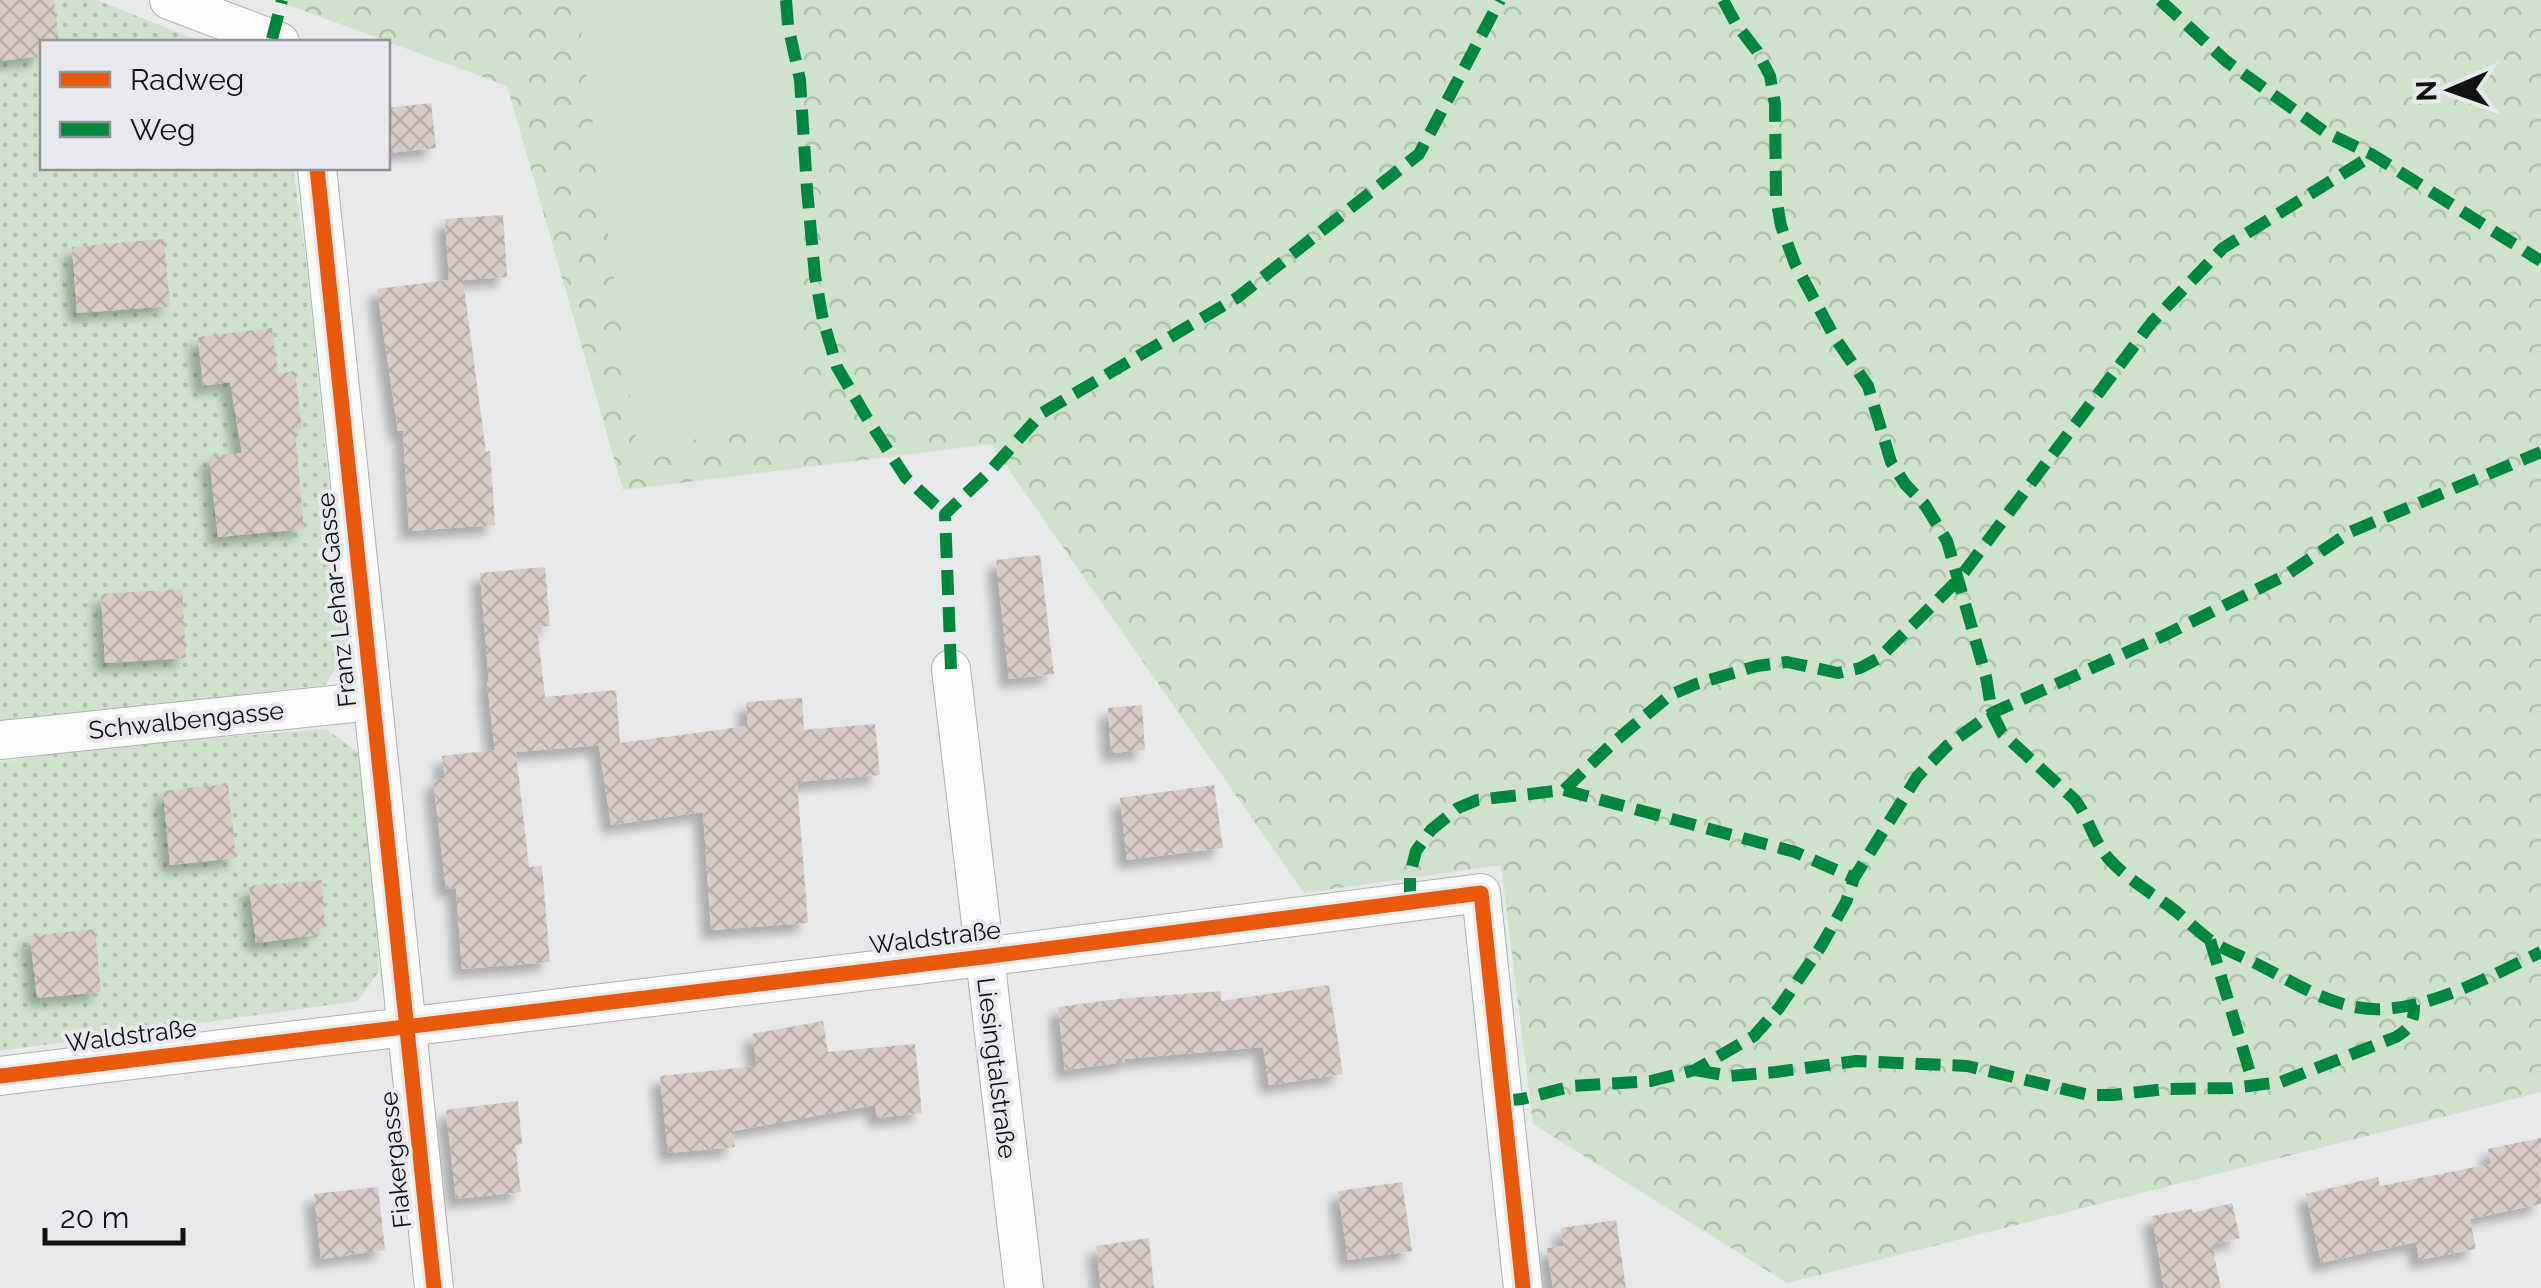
<svg xmlns="http://www.w3.org/2000/svg" width="2541" height="1288" font-family="Raleway,sans-serif">
<style>
.grass{fill:#d0e2cd}
.forest{fill:url(#forest-crowns)}
.garden{fill:url(#garden-dots)}
.building{fill:url(#building-cross-hatch);filter:url(#shadow)}
.lines{fill:none;stroke-linecap:round;stroke-linejoin:round}
.street-casing{stroke:#aeafb1;stroke-width:40}
.street{stroke:#fcfcfc;stroke-width:38}
.quiet{stroke:#00873e;stroke-width:12;stroke-dasharray:25 12;stroke-linecap:butt}
.cycleway-casing{stroke:#e7e9ec;stroke-width:21}
.cycleway{stroke:#e8590c;stroke-width:15}
.labels{text-anchor:middle;dominant-baseline:central;stroke-width:8;stroke-linejoin:round;paint-order:stroke}
.street-label{font-size:25px;fill:#111212;stroke:#e7e9ec}
</style>
<defs>
<pattern id="forest-crowns" width="20" height="18" patternUnits="userSpaceOnUse" patternTransform="scale(2.5)"><rect width="20" height="18" fill="#d0e2cd"/><path d="M2 6a3 3 0 1 1 6 0M12 15a3 3 0 1 1 6 0" fill="none" stroke="#b2c1af"/></pattern>
<pattern id="garden-dots" width="8" height="8" patternUnits="userSpaceOnUse" patternTransform="scale(2.5)"><rect width="8" height="8" fill="#d0e2cd"/><path d="M2 2h.1M6 6h.1" fill="none" stroke="#b2c1af" stroke-width="1.8" stroke-linecap="round"/></pattern>
<pattern id="building-cross-hatch" width="8" height="8" patternUnits="userSpaceOnUse" patternTransform="scale(2.5)"><rect width="8" height="8" fill="#d8ccc7"/><path d="M0 0l8 8M0 8l8-8" fill="none" stroke="#b8aeaa"/></pattern>
<filter id="shadow"><feDropShadow dx="-9" dy="9" stdDeviation="5" flood-color="#0004"/></filter>
</defs>
<rect width="100%" height="100%" fill="#e8e9eb"/>
<path class="grass" d="M587,0H797L801,412L638,454L581,36Z"/>
<path class="forest" d="M275,0H587L581,36L638,454L801,412L797,0H2541V1092L1787,1283L1533,1124L1501,865L1304,893L991,444L623,490L507,86Z"/>
<path class="garden" d="M0,0H97L202,42H42V168H293L306,260L346,652L325,685L0,723Z
M326,729L364,757L379,971L358,1001L0,1051V762L112,746Z"/>
<path class="building" d="M0,0H54L59,42H42V56L0,61Z
M431,103L436,148L388,153V108Z
M503,215L507,277L463,280L486,452L490,451L495,525L409,531L403,431H398L377,289L449,280L445,219Z
M164,239L170,306L77,313L72,247Z
M272,328L278,374L295,371L302,429L295,430L304,529L218,537L209,456L242,453L230,382L203,386L198,337Z
M1040,555L1054,674L1009,679L996,560Z
M545,567L550,626L537,627L545,697L616,690L620,743L748,726L746,702L802,698L804,730L875,724L880,775L797,782L808,923L711,930L703,812L611,825L599,746L604,745L516,752L529,867L542,866L550,962L462,969L456,888L446,889L433,780L445,778L442,756L495,750L487,682H489L480,573Z
M182,589L186,658L105,663L101,594Z
M1142,705L1145,750L1111,753L1108,708Z
M228,784L236,858L170,865L163,791Z
M1214,785L1223,848L1127,860L1120,798Z
M322,880L325,927L316,928L317,935L256,943L249,886Z
M95,929L101,992L37,998L30,936Z
M1329,985L1343,1074L1269,1085L1263,1047L1124,1059L1125,1062L1065,1070L1058,1007L1118,999L1221,991V1001Z
M823,1021L828,1052L915,1044L922,1113L877,1118L875,1105L733,1131L735,1147L668,1153L660,1076L757,1066L752,1034Z
M518,1101L522,1144L515,1145L521,1192L456,1199L446,1110Z
M2541,1138V1204L2470,1219L2476,1249L2419,1260L2416,1242L2321,1263L2306,1194L2378,1177L2380,1186L2491,1164L2488,1149Z
M1402,1182L1412,1251L1348,1260L1338,1191Z
M378,1187L385,1250L321,1259L314,1194Z
M2232,1203L2240,1238L2212,1245L2221,1288H2164L2152,1216L2192,1209L2193,1213Z
M1616,1220L1626,1288H1553L1547,1248L1564,1246L1561,1228Z
M1149,1238L1154,1288H1101L1096,1246Z"/>
<g class="lines">
<defs>
<path id="street" d="M169,0L280,42
M317,168L434,1288
M951,669L1024,1288
M0,740L371,701
M0,1076L983,957L1481,893L1523,1288"/>
</defs>
<use href="#street" class="street-casing"/>
<use href="#street" class="street"/>
<path class="quiet" d="M786,0L788,25L800,80L807,189L815,276L823,320L837,367L867,418L906,478L945,514
M1723,0L1736,24L1757,51L1770,76L1775,104L1776,197L1781,226L1795,264L1835,338L1868,386L1891,462L1905,484L1925,505L1947,541L1986,677L1992,713L2002,733L2075,800C2089,818 2093,841 2109,859C2125,877 2148,891 2169,906C2183,916 2195,929 2210,940C2223,950 2242,956 2257,964C2297,984 2338,1012 2385,1009C2440,1005 2492,975 2541,952
M2160,0L2226,61L2325,132L2373,155L2541,261
M272,39L282,0
M951,669L945,514L991,470L1042,413L1238,297L1419,154L1500,0
M1564,790L1795,852L1854,878
M1410,903V874L1416,851L1431,830L1458,808L1477,800L1564,790L1613,743L1670,695L1696,684L1757,666L1787,662L1838,673L1860,668L1879,658L1959,579L2152,322L2223,248L2373,155
M2210,940L2254,1086
M1695,1070L1730,1076L1776,1072L1856,1061L1967,1066L2089,1095H2113L2165,1089L2232,1088L2281,1082L2396,1037C2410,1028 2414,1023 2414,1005
M1503,1101L1522,1099L1573,1086L1651,1081L1695,1070L1754,1036L1779,1008L1820,948L1846,902L1854,878L1917,777L1948,745L1992,713L2163,636L2286,575L2350,532L2541,452"/>
<defs>
<path id="cycleway" d="M317,168L434,1288
M0,1076L983,957L1481,893L1523,1288"/>
</defs>
<use href="#cycleway" class="cycleway-casing"/>
<use href="#cycleway" class="cycleway"/>
</g>
<g class="labels">
<g class="street-label">
<text transform="translate(336 600) rotate(-96)">Franz Lehar-Gasse</text>
<text transform="translate(186 720) rotate(-6)">Schwalbengasse</text>
<text transform="translate(935 937) rotate(-7)">Waldstraße</text>
<text transform="translate(131 1035) rotate(-7)">Waldstraße</text>
<text transform="translate(997 1068) rotate(83)">Liesingtalstraße</text>
<text transform="translate(395 1160) rotate(-96)">Fiakergasse</text>
</g>
</g>
<rect x="40" y="40" width="350" height="130" fill="#e7e9ec" stroke="#919395" stroke-width="2.5"/>
<rect x="60" y="72" width="50" height="15" fill="#e8590c" stroke="#919395" stroke-width="2.5"/>
<text x="130" y="90" font-size="30" fill="#111212">Radweg</text>
<rect x="60" y="122" width="50" height="15" fill="#00873e" stroke="#919395" stroke-width="2.5"/>
<text x="130" y="140" font-size="30" fill="#111212">Weg</text>
<g transform="translate(2451 90) rotate(268)" stroke="#e7e9ec" stroke-width="8" paint-order="stroke">
<path d="M0-8L18 38L0 25L-18 38Z" fill="#111212"/>
<text y="-15" font-size="28" font-weight="bold" text-anchor="middle" fill="#111212">N</text>
</g>
<path d="M45 1228v15h138v-15" fill="none" stroke="#111212" stroke-width="5"/>
<text x="60" y="1228" font-size="30" fill="#111212" stroke="#e7e9ec" stroke-width="8" paint-order="stroke">20 m</text>
</svg>
